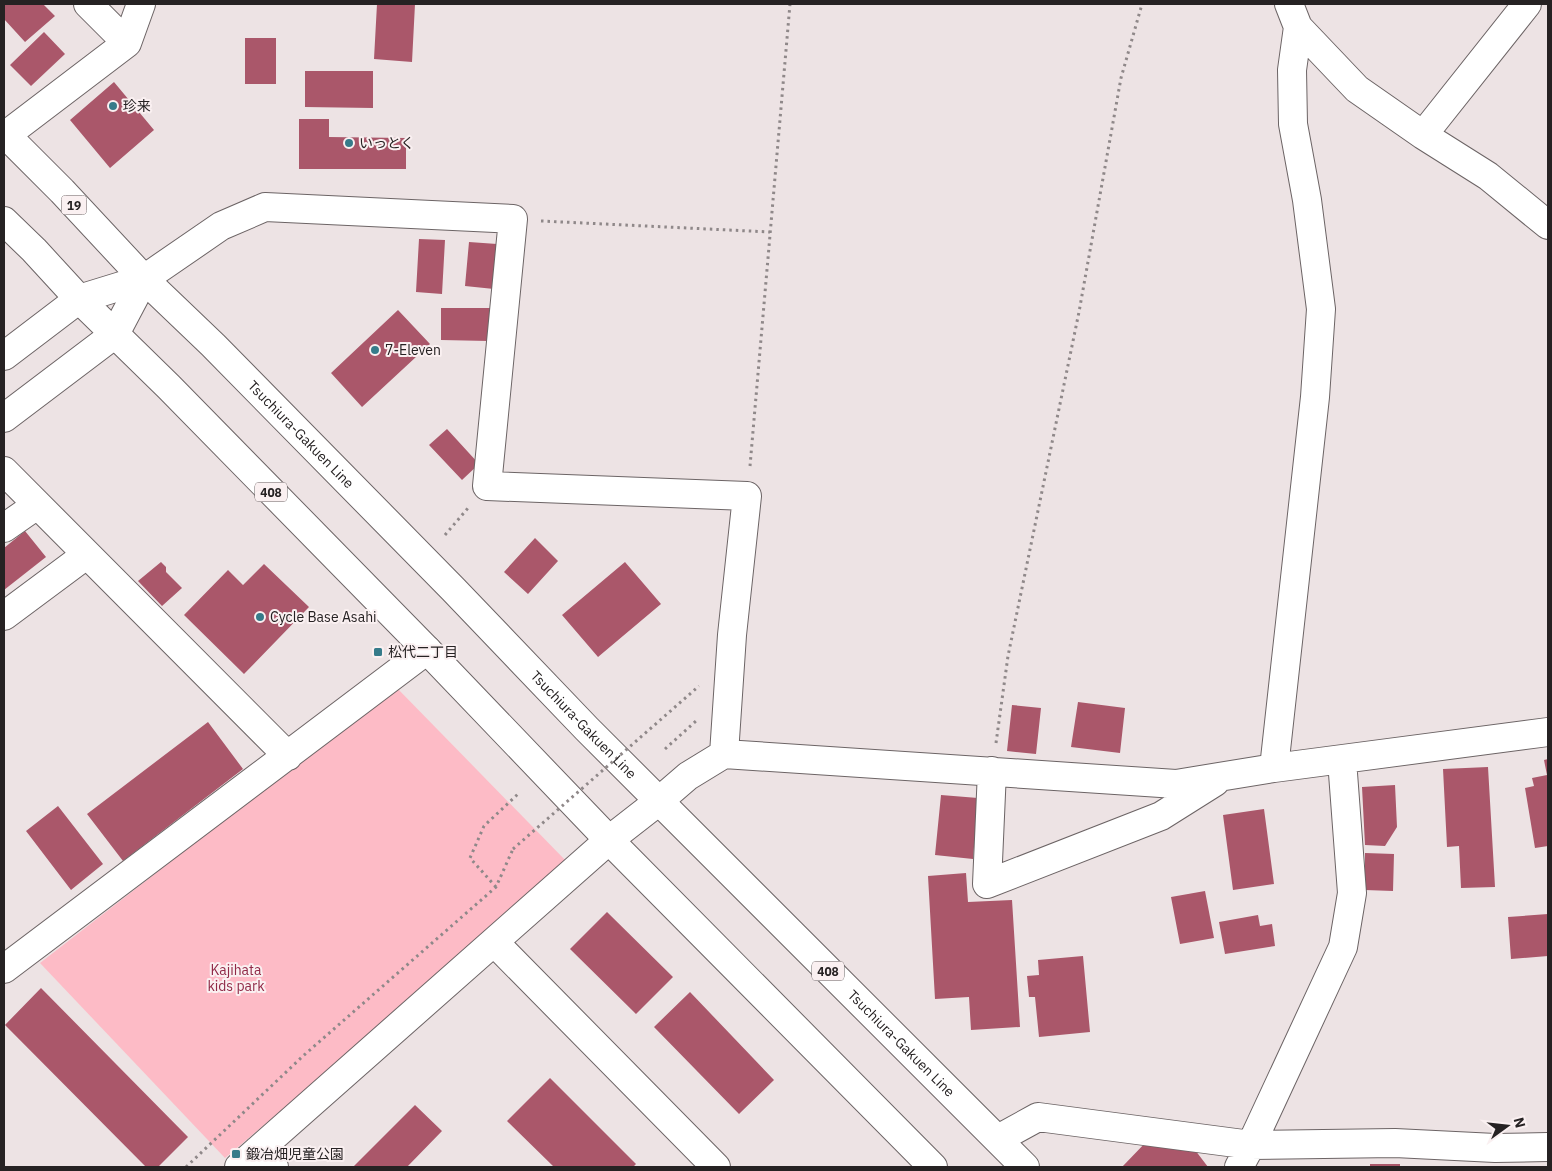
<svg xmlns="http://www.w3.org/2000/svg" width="1552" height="1171" font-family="'IBM Plex Sans','Noto Sans JP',sans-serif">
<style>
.green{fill:#fdbbc6}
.building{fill:#aa576a}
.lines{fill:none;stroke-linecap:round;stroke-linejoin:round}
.minor-casing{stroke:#6c6465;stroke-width:30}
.major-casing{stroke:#6c6465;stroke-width:30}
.highway-casing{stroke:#6c6465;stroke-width:30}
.path{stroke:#8f8889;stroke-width:3;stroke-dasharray:2.5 4;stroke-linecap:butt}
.minor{stroke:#fff;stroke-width:28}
.major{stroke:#fff;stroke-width:28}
.highway{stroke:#fff;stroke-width:28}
.path-bridge{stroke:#8f8889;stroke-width:3;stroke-dasharray:2.5 4;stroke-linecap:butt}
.poi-dot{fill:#367b8a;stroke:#faf0f1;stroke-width:2}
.labels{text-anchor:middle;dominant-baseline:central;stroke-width:4;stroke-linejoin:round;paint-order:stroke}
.shield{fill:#faf0f1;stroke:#666061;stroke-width:1}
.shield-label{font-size:12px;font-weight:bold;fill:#262223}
.poi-label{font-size:14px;fill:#262223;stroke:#faf0f1;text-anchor:start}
.street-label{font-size:14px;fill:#262223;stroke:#faf0f1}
.park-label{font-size:14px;fill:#902947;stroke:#faf0f1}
</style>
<rect width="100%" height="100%" fill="#ede3e4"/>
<path class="green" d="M396,687L568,863L429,985L225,1158L40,963Z"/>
<path class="building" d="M6,4H43L55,16L25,42L4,19V6Z
M377,4H415L412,62L374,59Z
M44,32L65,54L31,86L10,65Z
M245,38H276V84H245Z
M305,71H373V108L305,107Z
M114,82L154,130L110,168L70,120Z
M299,119H329V137L406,138V169H299Z
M419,239L445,240L442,294L416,292Z
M469,242L497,244L494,289L465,286Z
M441,308H490L489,341L441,340Z
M398,310L430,344L362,407L331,373Z
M447,429L479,464L462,480L429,445Z
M25,531L46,557L4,590V548Z
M535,538L558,561L528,594L504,572Z
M161,562L166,567V572L182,588L162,606L138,581Z
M625,562L661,604L598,657L562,615Z
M264,564L309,607L244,674L184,615L228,570L243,585Z
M1078,702L1125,708L1120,753L1071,747Z
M1012,705L1041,708L1036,754L1007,751Z
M208,722L243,769L123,861L87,814Z
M1548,759V846L1535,848L1525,788L1534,786L1532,778L1547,775L1544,760Z
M1488,767L1495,887L1461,888L1459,846L1447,847L1443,769Z
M1395,785L1397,827L1385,846L1365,845L1362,787Z
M941,795L978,798L973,859L935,855Z
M58,806L103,864L71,890L26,831Z
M1264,809L1274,884L1233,890L1223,815Z
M1365,853L1394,854L1393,891L1365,890Z
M966,873L968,902L1012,900L1020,1027L971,1030L969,997L935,999L928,876Z
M1205,891L1214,938L1180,944L1171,897Z
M607,912L673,977L636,1014L570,949Z
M1548,914V956L1511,959L1508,917Z
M1258,915L1260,926L1272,924L1275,946L1225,954L1219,922Z
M1083,956L1090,1032L1039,1037L1035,997H1029L1027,976L1039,975L1038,960Z
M41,988L188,1137L158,1167H146L5,1025Z
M690,992L774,1080L739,1114L654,1027Z
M550,1078L636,1164L633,1167H554L507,1121Z
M415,1105L442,1131L407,1167H353Z
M1148,1140L1192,1146L1208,1167H1122Z
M1370,1164H1400V1167H1370Z"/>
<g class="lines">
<defs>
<path id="minor" d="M88,4L127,43
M1298,27L1357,89L1423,135L1488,176L1548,225
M6,135L127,43L141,4
M1423,135L1527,4
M144,279L221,226L265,207L513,219L487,486L747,496L732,635L724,754
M4,471L288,756
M4,528L37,505
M4,616L86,555
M1274,768L1315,397L1321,309L1307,200L1293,124L1292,70L1298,27L1289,4
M992,771L987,884L1161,816L1215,782
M494,942L716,1167
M4,969L427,650
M998,1139L1038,1117L1251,1145L1395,1143L1495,1148L1548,1147
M257,1151L274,1167
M239,1167L609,840L659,801L688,776L724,754L1176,784L1274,768L1548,732
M1239,1167L1251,1145L1343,947L1352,893L1342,760"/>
<path id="major" d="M4,133L62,191L144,279
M4,221L34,250L79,299"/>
<g id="highway">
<path id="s1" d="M144,279L213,345L453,589L587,729L1025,1167"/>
<path d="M79,299L169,387L427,650L609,840L933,1167"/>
<path d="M4,356L79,299L144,279"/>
<path d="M4,418L115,334L144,279"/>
</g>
</defs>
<use href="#minor" class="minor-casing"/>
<use href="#major" class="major-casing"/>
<use href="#highway" class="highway-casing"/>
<path class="path" d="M541,221L770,232
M750,466L790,4
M445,535L468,508
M996,743L1008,656L1079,312L1121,78L1142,4
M665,749L696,721
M496,887L470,858L484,826L518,794
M186,1167L303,1056L496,887L513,849"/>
<use href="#minor" class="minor"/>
<use href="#major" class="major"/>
<use href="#highway" class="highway"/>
<path class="path-bridge" d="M513,849L699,686"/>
</g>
<g class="poi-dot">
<circle cx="113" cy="106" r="5"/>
<circle cx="349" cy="143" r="5"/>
<circle cx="375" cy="350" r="5"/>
<circle cx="260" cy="617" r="5"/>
<rect x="373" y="647" width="10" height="10" rx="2.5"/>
<rect x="231" y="1149" width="10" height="10" rx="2.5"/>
</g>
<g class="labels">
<g class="shield">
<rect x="61.5" y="195.5" width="25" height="19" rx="4"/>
<rect x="255" y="482.5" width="32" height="19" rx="4"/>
<rect x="812" y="961.5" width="32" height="19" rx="4"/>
</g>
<g class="shield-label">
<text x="74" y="205">19</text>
<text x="271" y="492">408</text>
<text x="828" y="971">408</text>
</g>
<g class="poi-label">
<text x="123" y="106">珍来</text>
<text x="359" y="143">いっとく</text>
<text x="385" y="350">7-Eleven</text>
<text x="270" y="617">Cycle Base Asahi</text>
<text x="388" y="652">松代二丁目</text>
<text x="246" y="1154">鍛冶畑児童公園</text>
</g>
<g class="street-label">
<text stroke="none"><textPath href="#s1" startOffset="221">Tsuchiura-Gakuen Line</textPath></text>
<text stroke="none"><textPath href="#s1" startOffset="626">Tsuchiura-Gakuen Line</textPath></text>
<text stroke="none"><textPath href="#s1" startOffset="1076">Tsuchiura-Gakuen Line</textPath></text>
</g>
<g class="park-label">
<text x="236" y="970">Kajihata<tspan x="236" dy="16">kids park</tspan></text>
</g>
</g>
<rect width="1552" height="1171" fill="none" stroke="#262223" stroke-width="10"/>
<g transform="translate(1507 1126) rotate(75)" stroke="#faf0f1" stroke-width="4" paint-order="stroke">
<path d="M0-4L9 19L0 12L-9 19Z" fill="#262223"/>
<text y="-8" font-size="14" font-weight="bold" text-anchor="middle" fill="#262223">N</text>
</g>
</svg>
